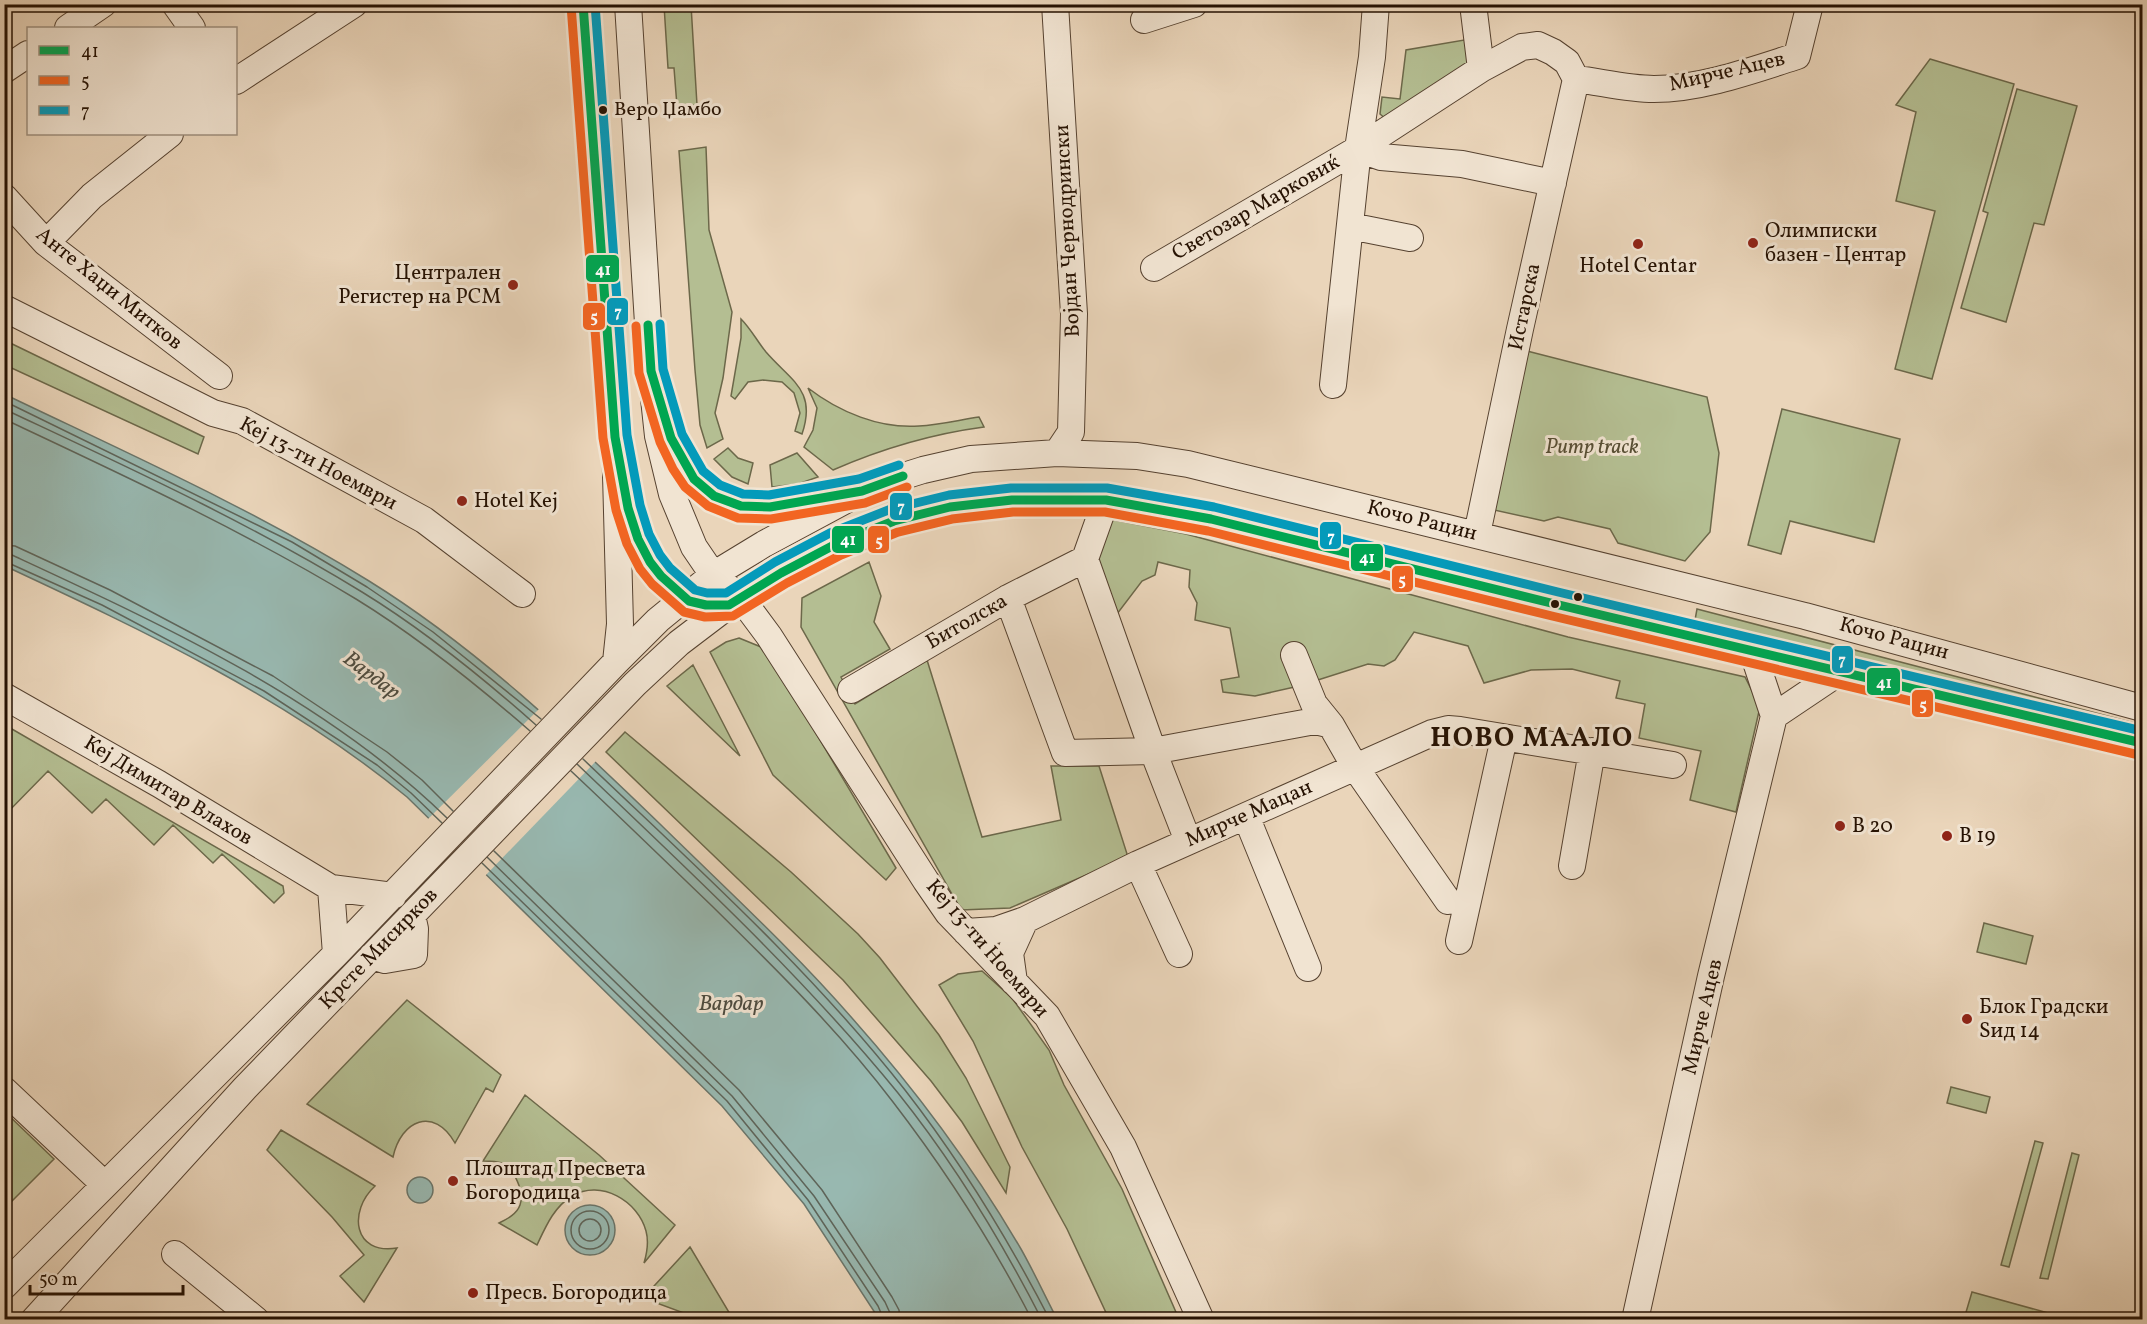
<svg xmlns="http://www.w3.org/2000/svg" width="2147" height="1324" font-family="Vollkorn,serif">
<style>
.green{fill:#b4be92;stroke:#6c684a;stroke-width:1.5}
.water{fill:#98b8b0;stroke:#6a756a;stroke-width:1.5}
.pier{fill:#ead5ba}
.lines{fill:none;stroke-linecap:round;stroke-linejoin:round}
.shore{stroke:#5e6459;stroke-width:1.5}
.minor-casing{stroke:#564230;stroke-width:28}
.minor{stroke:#f1e4d2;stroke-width:26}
.bus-1-casing{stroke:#f1e4d2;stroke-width:14}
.bus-2-casing{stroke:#f1e4d2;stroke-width:14}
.bus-3-casing{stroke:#f1e4d2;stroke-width:14}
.bus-1{stroke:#00a651;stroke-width:9}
.bus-2{stroke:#f26522;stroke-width:9}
.bus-3{stroke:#049aba;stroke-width:9}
.bus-dot{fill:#251102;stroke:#f1e4d2;stroke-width:2}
.poi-dot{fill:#8f2418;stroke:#f1e4d2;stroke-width:2}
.labels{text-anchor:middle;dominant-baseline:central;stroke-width:6;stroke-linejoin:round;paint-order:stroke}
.bus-label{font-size:20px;fill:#251102;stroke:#f1e4d2;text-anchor:start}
.street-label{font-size:21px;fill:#251102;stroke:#f1e4d2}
.poi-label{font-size:21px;fill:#251102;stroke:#f1e4d2;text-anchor:start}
.park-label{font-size:21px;font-style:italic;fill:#574e34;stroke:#f1e4d2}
.water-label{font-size:22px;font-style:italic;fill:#4d4b3f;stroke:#f1e4d2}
.district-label{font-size:27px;font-weight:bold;letter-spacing:1.5px;fill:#251102;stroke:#f1e4d2}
.line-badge{stroke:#f1e4d2;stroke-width:2}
.badge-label{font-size:16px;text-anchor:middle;font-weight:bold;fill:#fff}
</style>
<rect width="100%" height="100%" fill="#ead5ba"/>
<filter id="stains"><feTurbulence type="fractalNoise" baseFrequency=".00333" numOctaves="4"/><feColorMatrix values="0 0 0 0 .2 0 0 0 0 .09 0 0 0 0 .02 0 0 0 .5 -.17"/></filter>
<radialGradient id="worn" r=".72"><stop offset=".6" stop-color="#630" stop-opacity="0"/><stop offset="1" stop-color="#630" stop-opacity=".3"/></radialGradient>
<path class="green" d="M664,5H691L697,105L677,106L674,68H668Z
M1470,39L1475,65L1387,120L1380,114L1382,97L1400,99L1406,50Z
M1930,59L2014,84L1932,379L1895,369L1935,211L1896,201L1916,112L1896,105Z
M2017,89L2077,106L2044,225L2034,223L2006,322L1961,308L1988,213L1983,211Z
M706,147L709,230L732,312L723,378L715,413L723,439L707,448L700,425L695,370L679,151Z
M741,319C751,329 757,341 766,352C791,381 817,390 802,434L795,431L800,413L794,393L782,382L763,380L748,382L735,399L731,396L741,338Z
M4,340L204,437L198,454L5,365Z
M1527,351L1707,397L1719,453L1710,532L1685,561L1618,543L1610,529L1558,517L1544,521L1494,510Z
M808,388C839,412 880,429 919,426C939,425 959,420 979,417L984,427C931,434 881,449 833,470L804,447L813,430L817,408Z
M1782,409L1900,439L1874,542L1790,521L1781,554L1748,545Z
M728,448L738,458L753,463L748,484L732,477L714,459Z
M797,453L818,477L798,484L772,487L770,465Z
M1114,520L1186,534L1568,637L1745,677L1760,707L1736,812L1690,800L1701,751L1639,738L1645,704L1616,698L1620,681L1572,669L1531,670L1484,683L1468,646L1414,632L1395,660L1384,666L1368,664L1299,686L1255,696L1223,692L1221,680L1239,677L1230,628L1195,620L1197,603L1189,587L1190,570L1158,562L1155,575L1142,581L1117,614L1096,556L1102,528Z
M869,562L881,596L874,622L890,649L841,677L855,704L927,660L982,837L1061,820L1051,766H1099L1128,857L1010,908L961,910L801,627L802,598Z
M1697,609L2142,725V733L1695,620Z
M739,638L761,647L772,659L896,868L886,880L773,775L710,652L726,642Z
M693,665L740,756L667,686Z
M5,725L283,886L284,893L274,903L222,854L213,863L173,825L154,845L106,799L92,813L48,771L5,815Z
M625,732L791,872L858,934L880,958L939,1035L966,1078L1010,1167L1006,1193L962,1122L931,1081L843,980L606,752Z
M1984,923L2033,936L2026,964L1977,952Z
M982,971L1012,998L1049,1050L1064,1085L1122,1189L1179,1319H1109L1067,1229L1022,1147L973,1041L939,985L958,974Z
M407,1000L501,1075L493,1092L486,1088L455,1143C434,1106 401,1120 393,1157L307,1104Z
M1951,1087L1990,1097L1986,1113L1947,1103Z
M525,1095L599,1155L675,1225L644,1263C647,1253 649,1242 646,1231C638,1201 601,1179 572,1196C554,1207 546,1226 537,1245L499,1223C507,1219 517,1214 520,1205C525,1192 514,1169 502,1163C496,1161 489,1161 483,1161Z
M4,1111L54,1159L5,1208H4Z
M281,1130L375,1186C348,1211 353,1255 397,1248L364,1302L340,1276L364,1255L332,1217L267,1150Z
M2035,1141L2043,1143L2009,1267L2001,1265Z
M2072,1153L2079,1155L2048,1279L2040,1278Z
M690,1247L733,1319H700L643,1298Z
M1972,1292L2059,1316L2072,1319H1964Z"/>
<path class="water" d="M4,394C127,453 253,509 369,581C477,648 569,736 660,824C725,888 792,949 852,1018C915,1089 973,1167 1021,1249C1034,1272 1045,1296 1057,1319H879L804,1204L722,1106L407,797C287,698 144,631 5,566Z
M407 1190a13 13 0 1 1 26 0a13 13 0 1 1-26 0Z
M565 1230a25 25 0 1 1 50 0a25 25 0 1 1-50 0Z"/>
<path class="pier" d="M541,707L597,760L484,877L426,821Z"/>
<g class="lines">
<path class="shore" d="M4,401L292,542L367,587L433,632L541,719
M4,409C125,466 248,522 362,592C424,630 482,677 536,725
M4,419C123,475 244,531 356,599C418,637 476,684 530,731
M4,545L15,546L110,590L273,676L387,752L422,780L453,811
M4,554L12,555C165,626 325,699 447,818
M4,561L102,605L264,691L377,765L411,793L442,823
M583,759C694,865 810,969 905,1090C961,1162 1008,1239 1050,1320
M577,764C688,870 801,974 898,1093C954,1163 1001,1240 1042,1320
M571,771C618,815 665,861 712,906C775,968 839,1031 893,1102C946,1171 992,1242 1032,1320
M494,851L739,1090L822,1190L892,1297L899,1310L900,1320
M487,857L732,1096L814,1196L885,1302L890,1313L891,1320
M482,863L727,1101L808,1200L878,1306L884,1320
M571 1230a19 19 0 1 1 38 0a19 19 0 1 1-38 0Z
M579 1230a11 11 0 1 1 22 0a11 11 0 1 1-22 0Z"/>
<defs>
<path id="minor" d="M175,4L192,28
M583,4L615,437L620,624L616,662
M628,4L651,371L658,436L672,494L694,547L713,575L740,597L769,636L926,881L948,913L1047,1016L1123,1147L1201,1320
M1055,4L1074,314L1071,432L1057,453
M1473,4L1481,69
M1144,20L1194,4
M68,28L103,4
M4,70L28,54
M236,81L354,4
M1358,149L1381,157L1462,164L1553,183
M4,197L46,243L219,376
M1350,226L1410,238
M46,243L92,196L170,134
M1154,268L1358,149L1481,69L1522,47L1538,45L1553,52L1567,62L1576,79C1601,82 1628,89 1654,89C1701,89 1753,70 1797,56L1810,4
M4,308L213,413L242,421L424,520L522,594
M1333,385L1358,149L1372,57L1376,4
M669,429C698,527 761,508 841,494
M627,499C634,540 657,591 700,604
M1106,500L1085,559L1153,751L1188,841
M1477,534L1520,329L1576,79
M1008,598L1065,753L1153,751L1315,721L1331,725L1355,767L1448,901
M1294,655L1314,704L1331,725
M851,690L1008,598L1085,559
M4,696L159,784L331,888L393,896
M1774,716L1841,671
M1246,816L1308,968
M1138,864L1179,954
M1572,866L1592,751
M331,888L336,954
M966,932L996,930L1025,920L1138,864L1432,733L1448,729L1460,730L1673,765
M1459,941L1504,738
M372,956L385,960L414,955L415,929L412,915
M1014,982L1010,953L1025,920
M4,1090L105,1185
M175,1254L256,1320
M4,1286L336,954L616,662L658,620L713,575L764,544L872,486L923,470L971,459L1057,453L1137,456L1188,464L1805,616L2142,708
M34,1320L245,1088L635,684L679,643L729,605L781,573L836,544L894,521L950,507L1012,500H1106L1211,519L1555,604L2142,743
M1635,1320L1711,976L1774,716L1752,650"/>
</defs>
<use href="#minor" class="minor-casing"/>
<use href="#minor" class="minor"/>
<defs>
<path id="bus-1" d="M583,4L615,437L628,508L638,539L650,562L661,576L689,601L706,605H729L781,573L836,544L894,521L950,507L1012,500H1106L1211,519L1555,604L2142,743
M648,325L651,371L671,438L694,479L714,496L741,506L770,507L862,491L903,476"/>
<path id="bus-2" d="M571,5L603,438L616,510L627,544L640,569L652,584L684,612L705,617L733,616L787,583L841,555L898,532L952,519L1013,512H1105L1208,531L1552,616L2139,755
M636,326L639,373L660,442L673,469L685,487L708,506L738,518L771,519L865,503L907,487"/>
<path id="bus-3" d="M595,4L627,435L640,505L649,534L660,555L670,568L695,590L707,593H726L775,562L830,533L891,509L949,495L1011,488H1107L1214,507L1558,592L2142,731
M660,324L663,369L682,434L703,471L720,485L743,494L769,495L859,479L899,465"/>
</defs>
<use href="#bus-1" class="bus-1-casing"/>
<use href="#bus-2" class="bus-2-casing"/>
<use href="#bus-3" class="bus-3-casing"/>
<use href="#bus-1" class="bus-1"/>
<use href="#bus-2" class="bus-2"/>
<use href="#bus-3" class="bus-3"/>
</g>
<g class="bus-dot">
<circle cx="603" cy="110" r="5"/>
<circle cx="1578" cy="597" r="5"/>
<circle cx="1555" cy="604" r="5"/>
</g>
<g class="poi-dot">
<circle cx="1753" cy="243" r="6"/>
<circle cx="1638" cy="244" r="6"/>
<circle cx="513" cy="285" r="6"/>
<circle cx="462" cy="501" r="6"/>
<circle cx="1840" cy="826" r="6"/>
<circle cx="1947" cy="836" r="6"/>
<circle cx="1967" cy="1019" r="6"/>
<circle cx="453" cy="1181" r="6"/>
<circle cx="473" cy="1293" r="6"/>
</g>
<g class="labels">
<g class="bus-label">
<text x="614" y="110">Веро Џамбо</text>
</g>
<g class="street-label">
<text transform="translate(1727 72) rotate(-13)">Мирче Ацев</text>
<text transform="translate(1256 208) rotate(-30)">Светозар Марковиќ</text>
<text transform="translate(1068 231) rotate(-93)">Војдан Чернодрински</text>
<text transform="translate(109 289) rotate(39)">Анте Хаџи Митков</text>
<text transform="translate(1525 307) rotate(-78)">Истарска</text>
<text transform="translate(318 464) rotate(28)">Кеј 13-ти Ноември</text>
<text transform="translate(1422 521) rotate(14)">Кочо Рацин</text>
<text transform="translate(967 622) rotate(-30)">Битолска</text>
<text transform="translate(1894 639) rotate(15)">Кочо Рацин</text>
<text transform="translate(168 791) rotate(31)">Кеј Димитар Влахов</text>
<text transform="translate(1249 814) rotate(-24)">Мирче Мацан</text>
<text transform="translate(379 949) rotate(-46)">Крсте Мисирков</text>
<text transform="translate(987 949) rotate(49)">Кеј 13-ти Ноември</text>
<text transform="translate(1703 1017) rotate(-77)">Мирче Ацев</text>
</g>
<g class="poi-label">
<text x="1765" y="231">Олимписки<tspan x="1765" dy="24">базен - Центар</tspan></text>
<text x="1638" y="266" text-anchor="middle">Hotel Centar</text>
<text x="501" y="273" text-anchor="end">Централен<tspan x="501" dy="24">Регистер на РСМ</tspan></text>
<text x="474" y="501">Hotel Kej</text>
<text x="1852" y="826">B 20</text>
<text x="1959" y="836">B 19</text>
<text x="1979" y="1007">Блок Градски<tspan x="1979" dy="24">Sид 14</tspan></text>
<text x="465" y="1169">Плоштад Пресвета<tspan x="465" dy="24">Богородица</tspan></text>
<text x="485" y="1293">Пресв. Богородица</text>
</g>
<g class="park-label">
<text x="1592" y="447">Pump track</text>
</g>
<g class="water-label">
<text transform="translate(371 676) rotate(37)">Вардар</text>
<text x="731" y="1004">Вардар</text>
</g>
<g class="district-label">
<text x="1532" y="739">НОВО МААЛО</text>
</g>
</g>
<g class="line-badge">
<rect x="585" y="254" width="35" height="29" rx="6" fill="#00a651"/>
<rect x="606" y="297" width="23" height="29" rx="6" fill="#049aba"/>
<rect x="582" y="302" width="24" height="29" rx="6" fill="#f26522"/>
<rect x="889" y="492" width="24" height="29" rx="6" fill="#049aba"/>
<rect x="1319" y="521" width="23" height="29" rx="6" fill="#049aba"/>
<rect x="831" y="525" width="34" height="29" rx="6" fill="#00a651"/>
<rect x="867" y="525" width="23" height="29" rx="6" fill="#f26522"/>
<rect x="1350" y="543" width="34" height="29" rx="6" fill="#00a651"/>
<rect x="1391" y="565" width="23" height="28" rx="6" fill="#f26522"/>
<rect x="1831" y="645" width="23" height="29" rx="6" fill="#049aba"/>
<rect x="1866" y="667" width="35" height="29" rx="6" fill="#00a651"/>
<rect x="1911" y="689" width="23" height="29" rx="6" fill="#f26522"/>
</g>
<g class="badge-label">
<text x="603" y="275">41</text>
<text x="618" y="317">7</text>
<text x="594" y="322">5</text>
<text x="901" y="512">7</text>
<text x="1331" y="542">7</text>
<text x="848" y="545">41</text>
<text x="879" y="546">5</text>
<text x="1367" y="563">41</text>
<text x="1402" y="585">5</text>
<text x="1842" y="665">7</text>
<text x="1884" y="688">41</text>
<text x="1923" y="710">5</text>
</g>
<rect width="2147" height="1324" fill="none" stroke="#ead5ba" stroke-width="24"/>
<rect x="6" y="6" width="2135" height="1312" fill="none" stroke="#251102" stroke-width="3"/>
<rect x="12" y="12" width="2123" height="1300" fill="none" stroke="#251102" stroke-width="1.5"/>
<rect x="27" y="27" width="210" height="108" fill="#f1e4d2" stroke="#9f907f" stroke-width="1.5"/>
<rect x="39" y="46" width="30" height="9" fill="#00a651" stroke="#9f907f" stroke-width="1.5"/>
<text x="81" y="57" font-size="18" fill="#251102">41</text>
<rect x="39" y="76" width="30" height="9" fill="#f26522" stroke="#9f907f" stroke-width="1.5"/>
<text x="81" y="87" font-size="18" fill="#251102">5</text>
<rect x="39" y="106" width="30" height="9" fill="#049aba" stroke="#9f907f" stroke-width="1.5"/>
<text x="81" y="117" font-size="18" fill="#251102">7</text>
<path d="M30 1285v9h153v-9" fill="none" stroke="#251102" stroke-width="3"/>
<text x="39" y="1285" font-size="18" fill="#251102" stroke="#f1e4d2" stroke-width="4.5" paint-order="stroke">50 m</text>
<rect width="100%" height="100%" filter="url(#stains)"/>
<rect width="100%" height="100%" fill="url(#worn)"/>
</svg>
